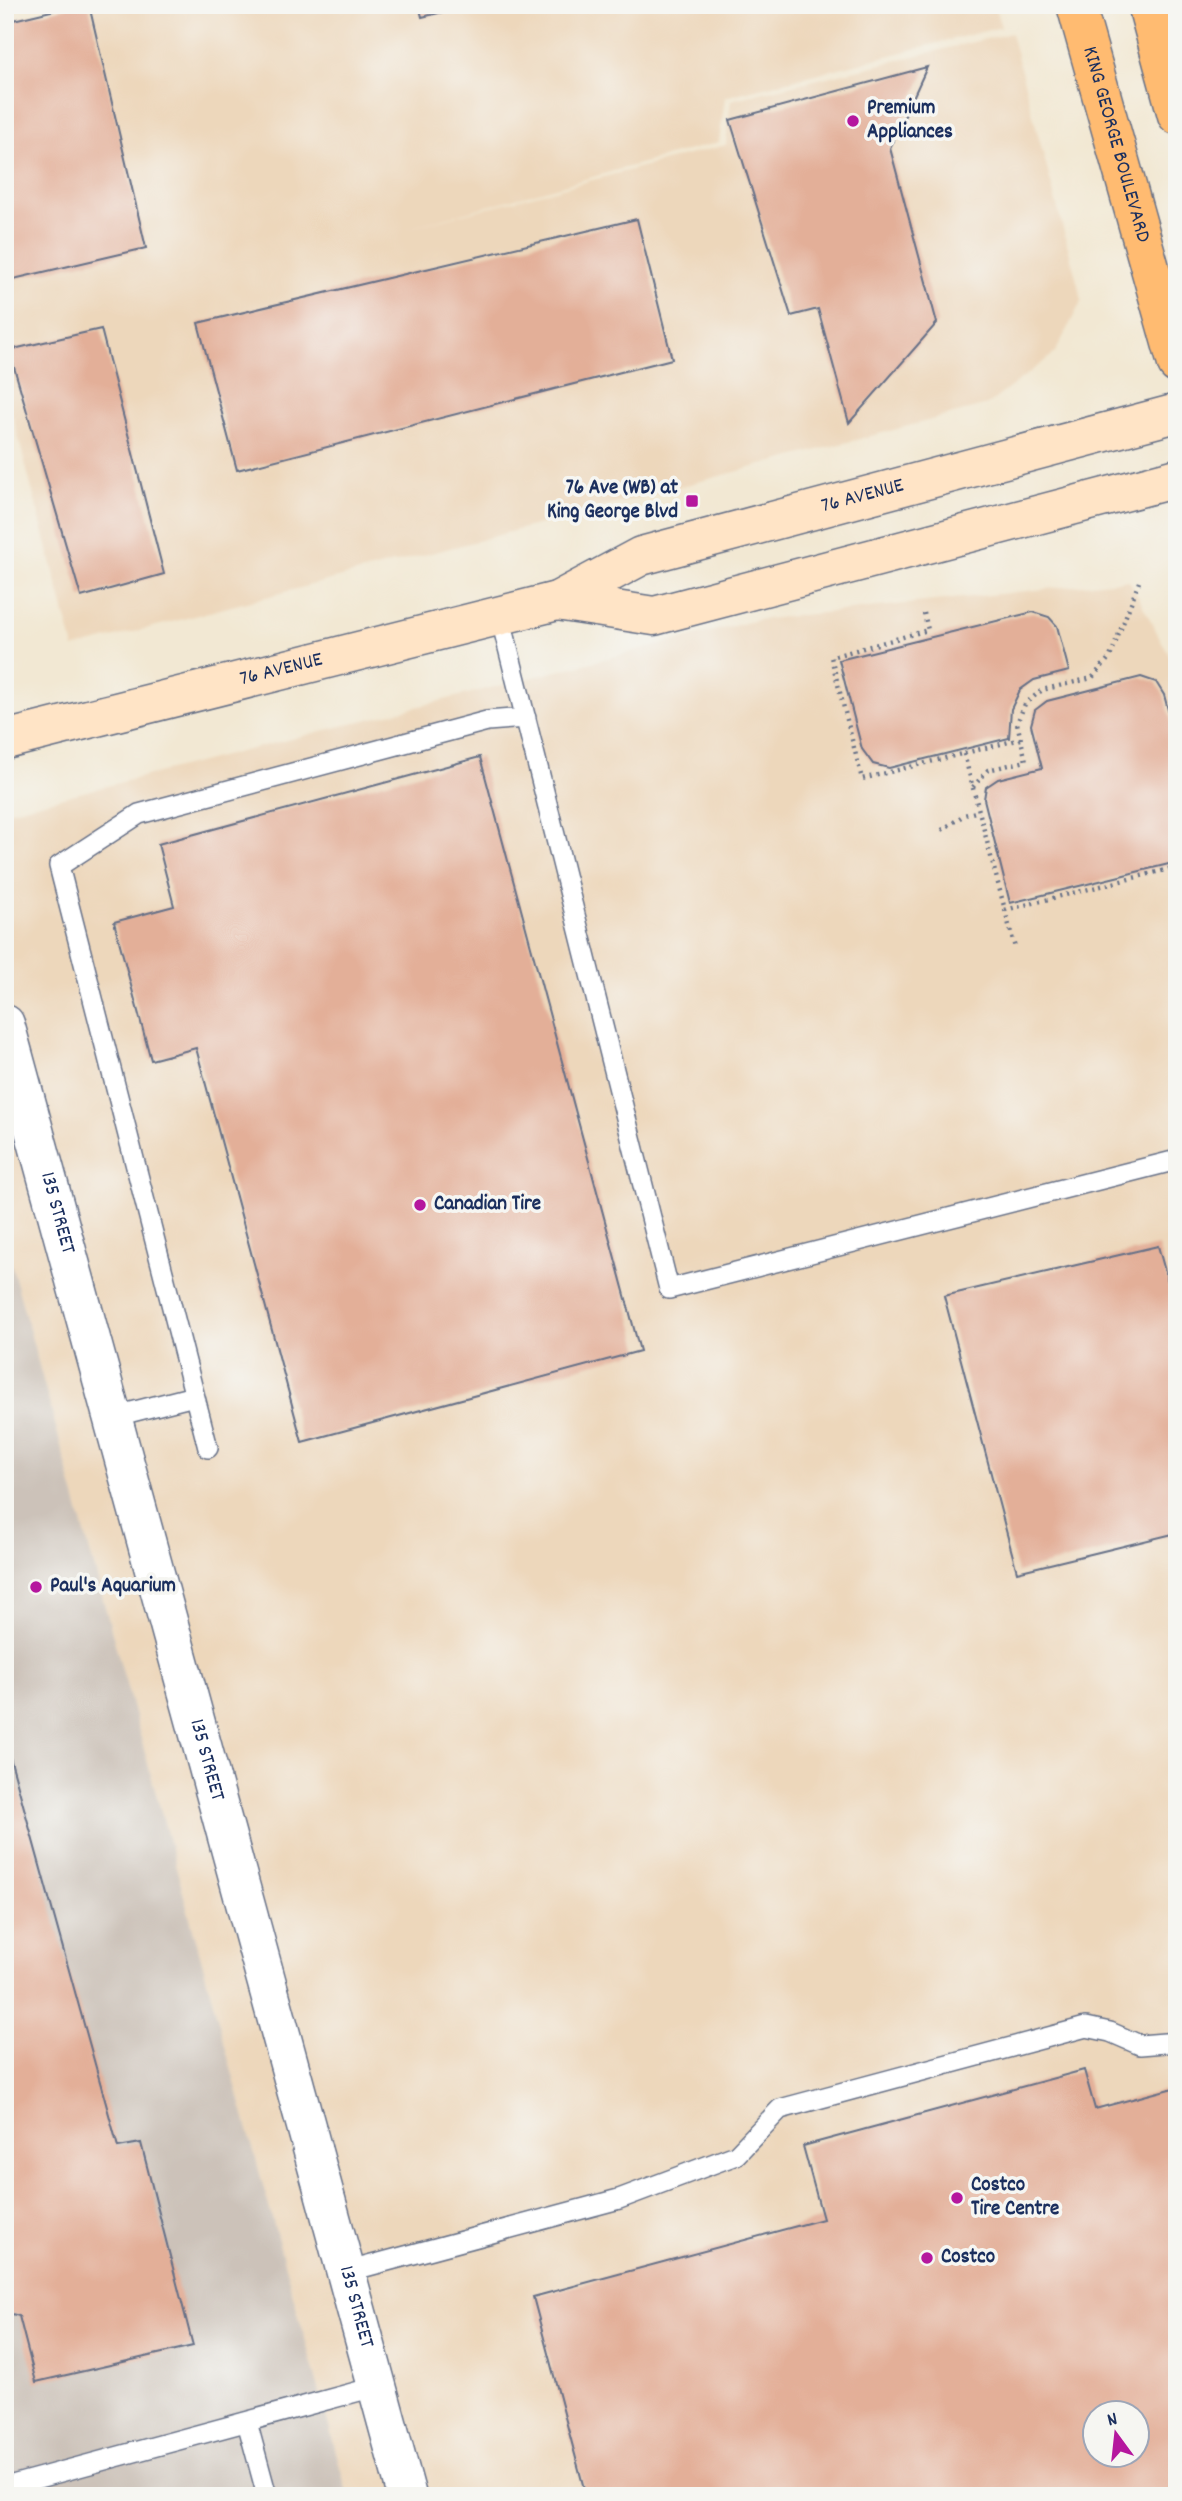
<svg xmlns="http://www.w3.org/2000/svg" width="1182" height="2501" font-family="Dekko,sans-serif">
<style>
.built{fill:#edd7bb;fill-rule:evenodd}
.industrial{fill:#ccc2b9}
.building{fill:#e3af98;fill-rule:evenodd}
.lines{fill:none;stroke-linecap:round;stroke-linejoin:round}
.lane-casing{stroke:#667087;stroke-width:22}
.street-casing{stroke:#667087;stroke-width:41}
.secondary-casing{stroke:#667087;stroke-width:41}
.primary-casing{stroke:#667087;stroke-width:41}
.path{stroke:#667087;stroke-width:4.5;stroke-dasharray:2 5;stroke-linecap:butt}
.lane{stroke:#fff;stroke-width:19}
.street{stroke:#fff;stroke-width:38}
.secondary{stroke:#ffe4c6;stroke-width:38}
.primary{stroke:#ffbb71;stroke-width:38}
.poi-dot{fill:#b5179e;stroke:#f6f6f2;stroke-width:2.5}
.labels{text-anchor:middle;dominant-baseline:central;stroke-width:7;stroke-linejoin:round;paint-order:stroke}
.poi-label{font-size:21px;font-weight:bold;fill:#1b2f5e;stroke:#f6f6f2;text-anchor:start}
.street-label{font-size:21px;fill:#1b2f5e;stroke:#f6f6f2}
</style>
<rect width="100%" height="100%" fill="#f6f6f2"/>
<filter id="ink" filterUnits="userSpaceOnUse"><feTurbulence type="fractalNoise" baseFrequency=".0143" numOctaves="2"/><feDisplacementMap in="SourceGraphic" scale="14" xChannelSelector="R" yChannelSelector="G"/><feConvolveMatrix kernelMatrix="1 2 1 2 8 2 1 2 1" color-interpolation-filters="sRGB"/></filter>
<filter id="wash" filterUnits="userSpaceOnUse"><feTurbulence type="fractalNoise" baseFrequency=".00686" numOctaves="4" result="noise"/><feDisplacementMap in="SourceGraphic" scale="28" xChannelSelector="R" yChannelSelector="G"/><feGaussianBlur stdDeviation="1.57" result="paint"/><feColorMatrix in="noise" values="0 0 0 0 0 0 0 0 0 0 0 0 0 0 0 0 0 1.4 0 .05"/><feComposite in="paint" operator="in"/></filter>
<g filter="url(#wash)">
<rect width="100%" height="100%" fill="#f2e8d3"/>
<path class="built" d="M91,5H994L1001,27L725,97L719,142L401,230L726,145L731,100L1011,33L1082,300L1055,353L987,405L74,648L5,387V27Z
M1129,580L1177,670V2496H348L5,1241V812L757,620ZM1094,2414H1136V2456H1094Z"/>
<path class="industrial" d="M5,1241L348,2496H5Z"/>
<g id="blocks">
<path class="building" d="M76,5H89L146,248L5,281V22Z
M419,5H468V6L422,17Z
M927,67L890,148L937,323L849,423L818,309L791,316L730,120Z
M637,219L672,359L237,470L198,323Z
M101,329L164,574L81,597L9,350Z
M1033,612L1049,617L1057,626L1069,671L1034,680L1020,690L1011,709L1009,738L889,768L873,764L862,749L839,660Z
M1141,677L1156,682L1164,695L1177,743V862L1010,903L984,799L986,787L998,779L1042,768L1031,725L1035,710L1047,701Z
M480,757L640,1351L302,1442L196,1048L151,1060L114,922L174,906L158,844Z
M1158,1246L1177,1314V1533L1017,1572L944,1296Z
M6,1743L118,2147L141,2143L193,2346L36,2382L19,2316L5,2312Z
M1084,2070L1095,2109L1177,2087V2496H586L533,2297L823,2219L803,2146ZM1094,2414H1136V2456H1094Z"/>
</g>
</g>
<g filter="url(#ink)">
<use href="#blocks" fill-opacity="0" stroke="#667087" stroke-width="2"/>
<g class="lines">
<defs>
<path id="lane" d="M500,616L669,1289L1177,1160
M112,1417L194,1396
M208,1448L59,866L139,814L487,721L526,718
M346,2272L619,2199L736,2155L780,2109L1086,2027L1110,2032L1140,2045L1177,2042
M247,2422L267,2496
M5,2487L378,2386"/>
<g id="street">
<path id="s1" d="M5,1024L407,2496"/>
</g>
<g id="secondary">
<path d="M557,601L654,616L1177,478"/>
<path id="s2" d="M5,740L557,601L641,556L1177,413"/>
</g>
<g id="primary">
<path id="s3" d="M1076,5L1177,364"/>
<path d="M1147,5L1177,115"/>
</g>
</defs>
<use href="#lane" class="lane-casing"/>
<use href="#street" class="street-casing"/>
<use href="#secondary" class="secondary-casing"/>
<use href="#primary" class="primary-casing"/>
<path class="path" d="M924,613L928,630L831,657L862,779L1021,739
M964,754L1015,948
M973,787L988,770L1026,761L1017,723L1025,704L1042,690L1092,678L1110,657L1139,582
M942,830L964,815L979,811
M1005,910L1173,868L1177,880"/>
<use href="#lane" class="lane"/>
<use href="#street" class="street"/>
<use href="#secondary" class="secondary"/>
<use href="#primary" class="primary"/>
</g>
</g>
<g class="poi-dot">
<circle cx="853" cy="121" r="7"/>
<rect x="685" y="494" width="14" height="14" rx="3.5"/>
<circle cx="420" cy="1205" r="7"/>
<circle cx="36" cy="1587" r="7"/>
<circle cx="957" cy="2198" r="7"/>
<circle cx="927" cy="2258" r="7"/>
</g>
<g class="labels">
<g class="poi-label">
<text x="867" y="109">Premium<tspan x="867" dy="24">Appliances</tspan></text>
<text x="678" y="489" text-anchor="end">76 Ave (WB) at<tspan x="678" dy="24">King George Blvd</tspan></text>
<text x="434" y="1205">Canadian Tire</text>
<text x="50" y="1587">Paul's Aquarium</text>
<text x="971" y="2186">Costco<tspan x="971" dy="24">Tire Centre</tspan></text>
<text x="941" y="2258">Costco</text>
</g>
<g class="street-label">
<text stroke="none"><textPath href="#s3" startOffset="145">KING GEORGE BOULEVARD</textPath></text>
<text stroke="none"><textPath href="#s2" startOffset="894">76 AVENUE</textPath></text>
<text stroke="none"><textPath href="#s2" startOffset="285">76 AVENUE</textPath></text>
<text stroke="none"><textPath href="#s1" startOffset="196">135 STREET</textPath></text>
<text stroke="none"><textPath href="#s1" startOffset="763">135 STREET</textPath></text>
<text stroke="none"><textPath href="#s1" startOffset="1330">135 STREET</textPath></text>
</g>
</g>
<rect width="1182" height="2501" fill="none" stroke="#f6f6f2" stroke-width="28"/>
<g transform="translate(1116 2434) rotate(345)"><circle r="33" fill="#f6f6f2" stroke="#9ea6b7" stroke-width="2"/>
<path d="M0-5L12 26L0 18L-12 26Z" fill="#b5179e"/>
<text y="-10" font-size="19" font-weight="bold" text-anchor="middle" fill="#1b2f5e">N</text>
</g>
</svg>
